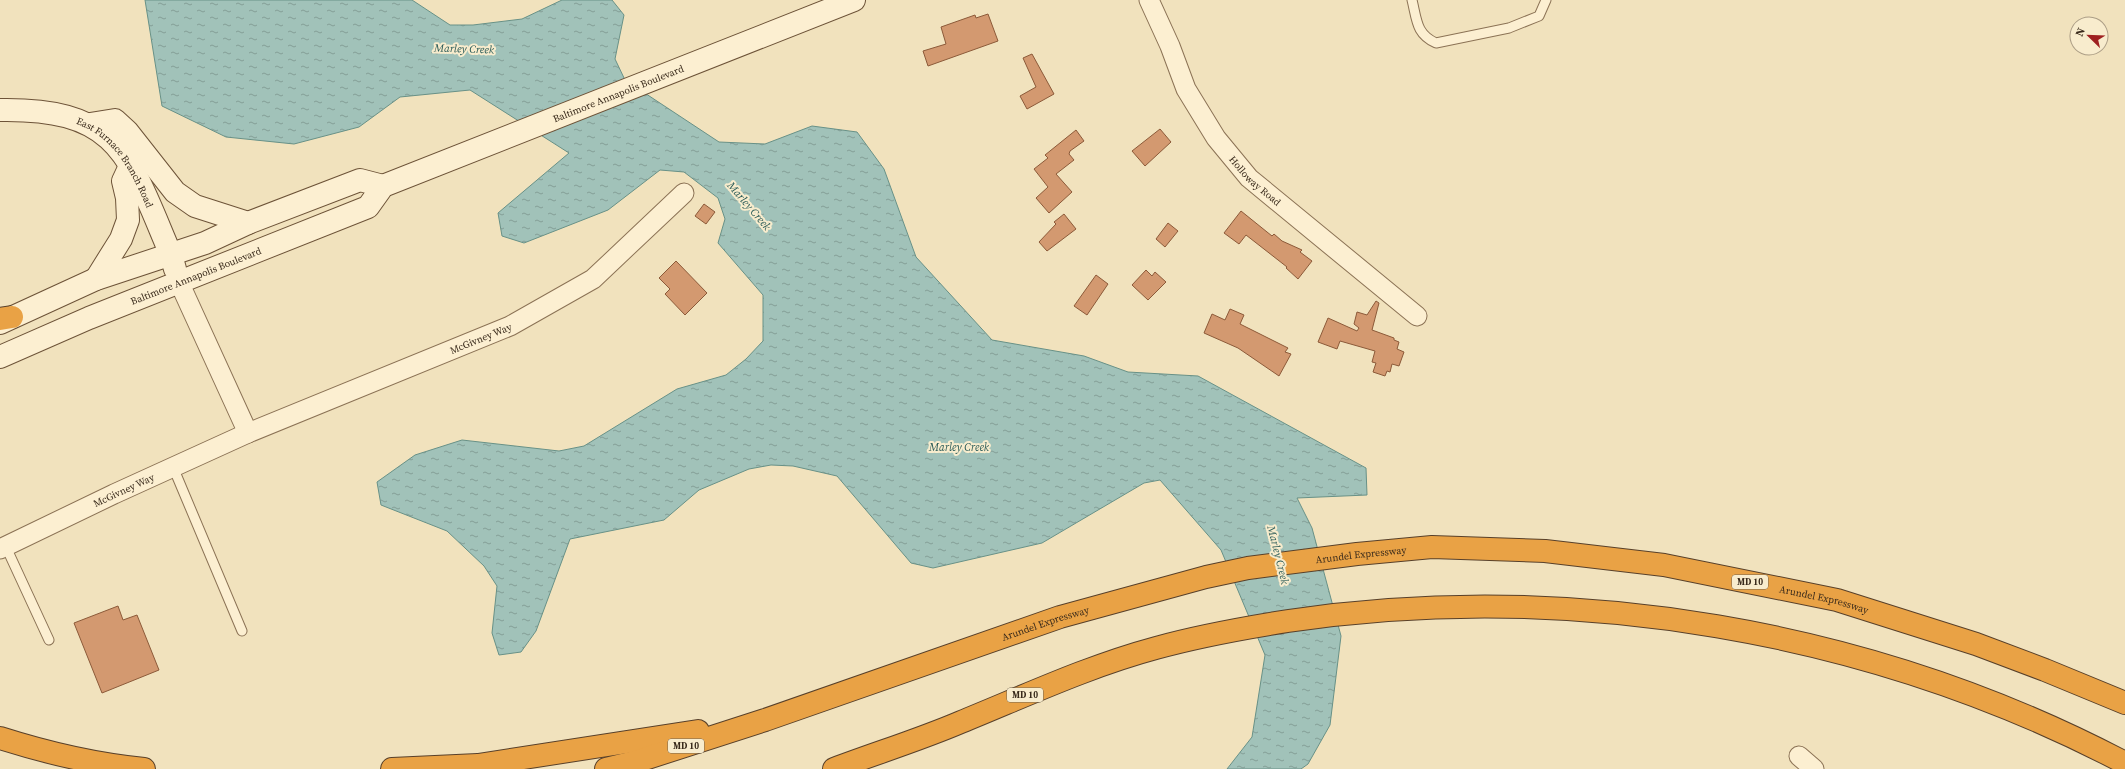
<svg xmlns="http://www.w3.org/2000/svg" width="2125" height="769" font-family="'Source Serif 4',serif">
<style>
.water{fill:url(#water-ripples);stroke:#689187}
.building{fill:#d39970;stroke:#8c5a39}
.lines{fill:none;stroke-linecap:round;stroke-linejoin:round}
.lane-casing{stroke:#8b7255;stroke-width:11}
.street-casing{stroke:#8b7255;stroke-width:21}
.secondary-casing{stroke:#6d5338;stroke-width:24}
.highway-casing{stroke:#58402a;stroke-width:24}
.lane{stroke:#fcefd1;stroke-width:9}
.street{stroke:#fcefd1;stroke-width:19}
.secondary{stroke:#fcefd1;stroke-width:22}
.highway{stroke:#e9a245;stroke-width:22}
.labels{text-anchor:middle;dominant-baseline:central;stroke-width:4;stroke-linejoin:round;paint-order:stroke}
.shield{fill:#f8eccd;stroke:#726450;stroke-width:1}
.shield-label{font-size:9px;font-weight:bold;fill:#392a1b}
.street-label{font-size:10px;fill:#392a1b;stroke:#f8eccd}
.water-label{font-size:11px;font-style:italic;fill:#295a57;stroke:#f8eccd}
</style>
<defs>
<pattern id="water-ripples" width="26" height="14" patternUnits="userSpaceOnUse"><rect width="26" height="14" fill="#a1c2b9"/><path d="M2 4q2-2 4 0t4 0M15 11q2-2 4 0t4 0" fill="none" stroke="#849e96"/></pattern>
</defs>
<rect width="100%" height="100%" fill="#f1e2bd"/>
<path class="water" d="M145,0H412L450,25H473L522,19L562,0H612L624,15L615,59L625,80L719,142L765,144L812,126L857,132L884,169L916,257L992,340L1084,356L1128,372L1198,376L1366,468L1367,495L1297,498L1312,528L1341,636L1330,725L1308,764L1301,769H1227L1252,737L1265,655L1221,550L1160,480L1144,483L1042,543L933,568L911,563L837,476L793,466L771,465L749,469L699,490L664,520L570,539L536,631L521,652L499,655L492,633L497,586L484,566L447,531L381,505L377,482L415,455L462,440L559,451L584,446L677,389L726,375L746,359L763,341V295L718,243L725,219L718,198L684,172L660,170L608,210L524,243L502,236L498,213L569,153L470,90L400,97L359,127L294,144L226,137L162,106Z"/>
<path class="building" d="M988,14L998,41L928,66L923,51L946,44L941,27L975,15L976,18Z
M1032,54L1054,94L1027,109L1020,96L1036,87L1023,58Z
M1160,129L1171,142L1145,166L1132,151Z
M1076,130L1084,141L1070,151L1069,154L1074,160L1056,174L1072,192L1049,213L1036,198L1048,187L1034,169L1048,158L1045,155Z
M704,204L715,212L706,224L695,216Z
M1241,211L1272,236L1274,234L1282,241L1302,250L1300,252L1312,261L1298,279L1286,268L1287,267L1246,235L1239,244L1224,233Z
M1064,214L1076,229L1047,251L1039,242L1056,224L1054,222Z
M1168,223L1178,231L1165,247L1156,239Z
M676,261L707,293L685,315L665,294L670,289L659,278Z
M1146,270L1152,276L1155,272L1166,282L1148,300L1132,285Z
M1096,275L1108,284L1087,315L1074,306Z
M1376,301L1379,303L1372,330L1394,338V340L1399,342L1397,349L1404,352L1399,366L1392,364L1390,372L1387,371L1385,376L1373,372L1376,363L1372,362L1375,351L1340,341L1337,349L1318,342L1328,318L1357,331L1359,328L1354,324L1357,312L1367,315Z
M1230,309L1244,315L1240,324L1288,348L1285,352L1291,354L1279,376L1238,348L1204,333L1212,314L1225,320Z
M118,606L123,620L137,615L159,670L102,693L74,623Z"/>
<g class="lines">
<defs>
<path id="lane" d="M1412,0C1417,20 1416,34 1436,43L1509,28L1539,16L1546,0
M173,467L242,631
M6,547L49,640"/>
<g id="street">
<path id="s1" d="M1149,0L1170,46L1186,89L1216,138L1249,178L1417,316"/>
<path d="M179,282L248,433"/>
<path id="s2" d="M0,549L114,494L248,433L510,326L593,279L684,193"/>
<path d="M1799,756L1814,769"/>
</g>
<g id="secondary">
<path id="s3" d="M0,110C121,108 129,157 171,255L175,269"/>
<path d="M90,124L115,120L127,131L175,192L195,206L248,223"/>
<path d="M96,279L121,239L128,220L127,198L123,181L131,164"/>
<path d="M0,323L96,279L205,243L248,223L360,180L383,186"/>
<path id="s4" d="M0,357L89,318L368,207L383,186L854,0"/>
</g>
<g id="highway">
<path d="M0,319L12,317"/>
<path d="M0,738C47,753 94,764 144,769"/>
<path d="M392,769L478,765L698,731"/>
<path id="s5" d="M606,769L635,762L765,720L1060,617L1206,577L1248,568L1357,554L1432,547L1545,551L1664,565L1837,600L1976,644L2045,670L2125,703"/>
<path d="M834,769C876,753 919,740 961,722C1025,696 1089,666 1156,648C1199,636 1244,628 1288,621C1571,579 1872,630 2125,763"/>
</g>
</defs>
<use href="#lane" class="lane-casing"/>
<use href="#street" class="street-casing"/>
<use href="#secondary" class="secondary-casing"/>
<use href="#highway" class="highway-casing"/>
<use href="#lane" class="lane"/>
<use href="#street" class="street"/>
<use href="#secondary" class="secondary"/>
<use href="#highway" class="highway"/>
</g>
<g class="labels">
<g class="shield">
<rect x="1732" y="575" width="36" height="14" rx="3"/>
<rect x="1007" y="688" width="36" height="14" rx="3"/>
<rect x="668" y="739" width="36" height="14" rx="3"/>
</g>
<g class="shield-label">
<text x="1750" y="582">MD 10</text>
<text x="1025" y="695">MD 10</text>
<text x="686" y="746">MD 10</text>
</g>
<g class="street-label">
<text stroke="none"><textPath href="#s4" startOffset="676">Baltimore Annapolis Boulevard</textPath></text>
<text stroke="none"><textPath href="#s3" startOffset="137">East Furnace Branch Road</textPath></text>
<text stroke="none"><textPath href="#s1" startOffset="212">Holloway Road</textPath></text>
<text stroke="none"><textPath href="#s4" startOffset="212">Baltimore Annapolis Boulevard</textPath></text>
<text stroke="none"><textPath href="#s2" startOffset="525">McGivney Way</textPath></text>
<text stroke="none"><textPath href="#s2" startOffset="137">McGivney Way</textPath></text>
<text stroke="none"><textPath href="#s5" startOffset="787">Arundel Expressway</textPath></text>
<text stroke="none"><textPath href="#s5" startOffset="1255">Arundel Expressway</textPath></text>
<text stroke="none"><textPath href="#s5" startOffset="463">Arundel Expressway</textPath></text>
</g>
<g class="water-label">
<text transform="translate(464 49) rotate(2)">Marley Creek</text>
<text transform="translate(749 206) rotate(49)">Marley Creek</text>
<text x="959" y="447">Marley Creek</text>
<text transform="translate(1278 555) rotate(76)">Marley Creek</text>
</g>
</g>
<g transform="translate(2089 36) rotate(293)"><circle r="19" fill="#f8eccd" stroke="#ac9e86"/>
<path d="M0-3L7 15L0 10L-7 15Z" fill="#9f2020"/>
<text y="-6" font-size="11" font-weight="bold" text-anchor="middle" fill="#392a1b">N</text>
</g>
</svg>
